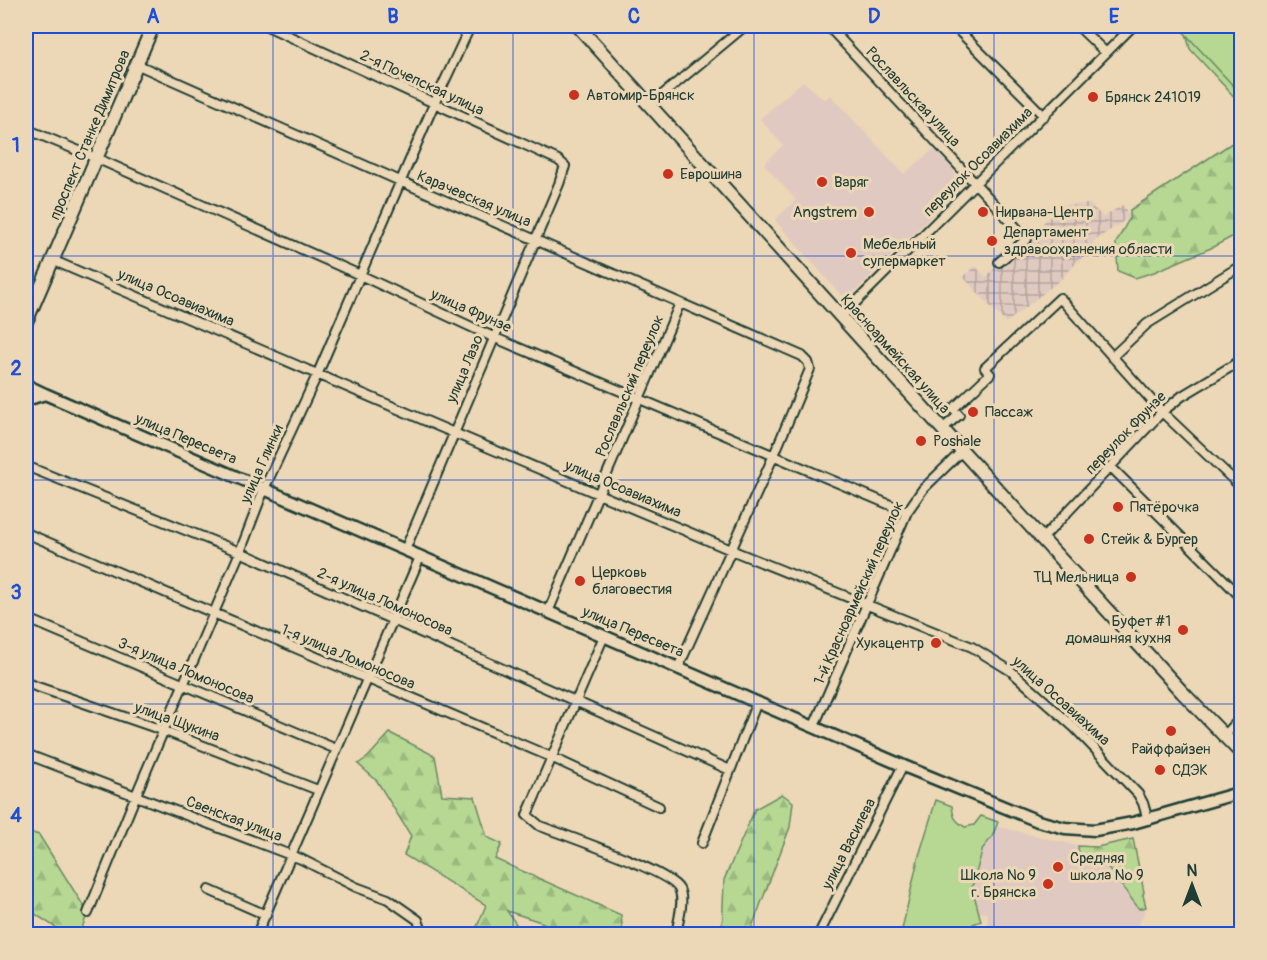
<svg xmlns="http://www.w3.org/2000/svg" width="1267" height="960" font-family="Pangolin,sans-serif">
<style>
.built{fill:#e0c9c0}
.industrial{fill:url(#industrial-grid)}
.forest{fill:url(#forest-firs);stroke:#6a8a64;stroke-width:1.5}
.green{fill:#b6d893;stroke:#6a8a64;stroke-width:1.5}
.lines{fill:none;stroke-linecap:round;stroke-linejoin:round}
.street-casing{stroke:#1f3d34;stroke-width:12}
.secondary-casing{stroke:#1f3d34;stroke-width:15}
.primary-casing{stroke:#1f3d34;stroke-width:16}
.street{stroke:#ecd7b6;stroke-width:8}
.secondary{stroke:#ecd7b6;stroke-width:10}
.primary{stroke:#ecd7b6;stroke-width:12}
.grid{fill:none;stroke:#1d4ed8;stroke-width:1.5;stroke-opacity:0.55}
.poi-dot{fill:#c8321e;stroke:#ecd7b6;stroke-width:2}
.labels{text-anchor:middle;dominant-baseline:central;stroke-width:6;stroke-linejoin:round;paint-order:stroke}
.street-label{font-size:15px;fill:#1f3d34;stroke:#ecd7b6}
.poi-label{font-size:15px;fill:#1f3d34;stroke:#ecd7b6;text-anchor:start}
.neatline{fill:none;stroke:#1d4ed8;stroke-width:2}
.grid-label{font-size:20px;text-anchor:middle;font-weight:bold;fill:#1d4ed8}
</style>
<defs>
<pattern id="industrial-grid" width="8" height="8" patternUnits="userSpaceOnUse" patternTransform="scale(1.5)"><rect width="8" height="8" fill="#e0c9c0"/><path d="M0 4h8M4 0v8" fill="none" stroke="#b5a49d"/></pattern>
<pattern id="forest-firs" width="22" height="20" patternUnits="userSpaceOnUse" patternTransform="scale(1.5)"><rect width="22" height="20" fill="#b6d893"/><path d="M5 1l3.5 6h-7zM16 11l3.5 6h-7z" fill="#9cba7f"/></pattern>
</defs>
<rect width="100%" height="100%" fill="#ecd7b6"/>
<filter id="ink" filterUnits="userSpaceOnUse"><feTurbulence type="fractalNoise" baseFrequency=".0167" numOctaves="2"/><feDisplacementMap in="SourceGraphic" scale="12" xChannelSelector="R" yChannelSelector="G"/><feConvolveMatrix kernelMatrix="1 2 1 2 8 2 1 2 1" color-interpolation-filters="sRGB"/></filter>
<g filter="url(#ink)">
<path class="built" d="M803,81L824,100L830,95L904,174L934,149L954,170L957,191L852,294L841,295L775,220L796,200L764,164L783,145L760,119Z
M991,825L1078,846L1097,847L1133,839L1146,909L1134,934H987L988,914L976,911L970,888L987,832Z"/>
<path class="industrial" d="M1090,204L1103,217L1123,205L1130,217L1095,240L1086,253L1060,280L1006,323L963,277L975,266L986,277L1028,235L1065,205Z"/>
<path class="forest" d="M1184,26H1241V104L1190,49Z
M1241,137V232L1211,248L1154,272L1135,278L1118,271L1116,243L1130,217V210Z
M390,733L435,756L442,795L475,797L487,837L502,844L495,859L621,915L623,934H565L541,922L507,911L523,934H474L486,905L404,855L411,836L377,781L358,764L368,757Z
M782,794L793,802L790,827L752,927L753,934H722L724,880L755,809Z
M26,831L39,835L88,913L83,925L82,934H59L55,927L35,914L26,879Z
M1133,839L1144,892L1143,895L1146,907L1139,909L1107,866L1103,863L1079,855L1078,846L1097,847Z"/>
<path class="green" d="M1178,26H1241V94Z
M936,800L952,806C953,817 955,821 965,827L974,825L981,816L998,822L992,837L983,848L972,887L981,921L973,924V934H901L918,859Z"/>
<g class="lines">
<defs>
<path id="street" d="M267,26L558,160L565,166L559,184L405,550
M828,26L1027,239L999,262
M954,26L1044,116
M1078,26L1106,53
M136,64L400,181L802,356L808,362L810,369L774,455L678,668
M650,105L745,26
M26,129L96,158L360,275L493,337L907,512
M52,260L454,433L731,550L972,647L1011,671L1075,728L1138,794L1143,803L1148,820
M841,317L1133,26
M1112,357L1147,324L1242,265
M942,429L959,415L953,409L990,374L985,368L1060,298L1162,412L1242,488
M26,466L240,552L730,770
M1111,467L1242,598
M26,533L551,757L659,807
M1042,539L1162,412L1182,396L1242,360
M548,612L680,303
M26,618L336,749
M604,636L527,815L540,826C564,835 670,871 679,889C685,900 678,922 676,934
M26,683L165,731L318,790
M814,726L907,512L923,489L962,451
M1224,736L1242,717
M26,754L301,859L356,887L388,899L418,920L421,929L418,934
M702,843L757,702
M209,890L266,915
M88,913L136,795L240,552L264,489L318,373L434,104L469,29L473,26
M257,934L420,557
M819,934L903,765"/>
<path id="secondary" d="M26,383L28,386L45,394L906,767L1038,821L1065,828L1095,830L1133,823L1242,792
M26,400L45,394"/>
<path id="primary" d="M578,26L1023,518L1182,692L1242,754
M26,322L153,26"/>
</defs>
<use href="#street" class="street-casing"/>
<use href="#secondary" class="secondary-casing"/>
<use href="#primary" class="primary-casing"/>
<use href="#street" class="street"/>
<use href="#secondary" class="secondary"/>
<use href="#primary" class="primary"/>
</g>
</g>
<path class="grid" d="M273,26V934M513,26V934M754,26V934M994,26V934M26,256H1242M26,480H1242M26,704H1242"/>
<g class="poi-dot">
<circle cx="574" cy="95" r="6"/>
<circle cx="1093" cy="97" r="6"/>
<circle cx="668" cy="174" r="6"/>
<circle cx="822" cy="182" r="6"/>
<circle cx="869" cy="212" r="6"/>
<circle cx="983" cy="212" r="6"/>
<circle cx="992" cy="241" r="6"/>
<circle cx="851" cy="253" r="6"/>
<circle cx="973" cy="412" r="6"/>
<circle cx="921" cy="441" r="6"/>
<circle cx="1118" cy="507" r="6"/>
<circle cx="1089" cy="539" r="6"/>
<circle cx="1131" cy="577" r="6"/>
<circle cx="580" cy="581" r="6"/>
<circle cx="1183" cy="630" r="6"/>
<circle cx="936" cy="643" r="6"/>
<circle cx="1171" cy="731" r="6"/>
<circle cx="1160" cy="770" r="6"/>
<circle cx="1058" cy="867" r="6"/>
<circle cx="1048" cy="884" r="6"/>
</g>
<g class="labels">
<g class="street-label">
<text transform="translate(422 83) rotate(25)">2-я Почепская улица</text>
<text transform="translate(913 97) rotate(47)">Рославльская улица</text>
<text transform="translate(90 135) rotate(-67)">проспект Станке Димитрова</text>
<text transform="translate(978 162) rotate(-45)">переулок Осоавиахима</text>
<text transform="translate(474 199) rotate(23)">Карачевская улица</text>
<text transform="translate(176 298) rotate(23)">улица Осоавиахима</text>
<text transform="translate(471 311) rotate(24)">улица Фрунзе</text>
<text transform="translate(895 354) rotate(48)">Красноармейская улица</text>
<text transform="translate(465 369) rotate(-67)">улица Лазо</text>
<text transform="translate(630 386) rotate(-67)">Рославльский переулок</text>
<text transform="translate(1126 433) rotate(-46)">переулок Фрунзе</text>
<text transform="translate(186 439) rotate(23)">улица Пересвета</text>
<text transform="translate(262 464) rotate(-66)">улица Глинки</text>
<text transform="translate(623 489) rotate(23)">улица Осоавиахима</text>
<text transform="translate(859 593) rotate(-66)">1-й Красноармейский переулок</text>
<text transform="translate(385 602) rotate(24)">2-я улица Ломоносова</text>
<text transform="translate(633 632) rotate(23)">улица Пересвета</text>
<text transform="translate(348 657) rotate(23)">1-я улица Ломоносова</text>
<text transform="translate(186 671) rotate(23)">3-я улица Ломоносова</text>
<text transform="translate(1061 701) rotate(42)">улица Осоавиахима</text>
<text transform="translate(177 722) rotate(20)">улица Щукина</text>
<text transform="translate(234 819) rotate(21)">Свенская улица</text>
<text transform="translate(849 844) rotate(-63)">улица Василева</text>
</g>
<g class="poi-label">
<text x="586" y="95">Автомир-Брянск</text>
<text x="1105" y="97">Брянск 241019</text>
<text x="680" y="174">Еврошина</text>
<text x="834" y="182">Варяг</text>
<text x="857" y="212" text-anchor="end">Angstrem</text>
<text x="995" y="212">Нирвана-Центр</text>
<text x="1004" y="232">Департамент<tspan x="1004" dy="17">здравоохранения области</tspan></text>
<text x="863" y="244">Мебельный<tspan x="863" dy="17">супермаркет</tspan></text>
<text x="985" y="412">Пассаж</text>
<text x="933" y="441">Poshale</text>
<text x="1130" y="507">Пятёрочка</text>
<text x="1101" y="539">Стейк &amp; Бургер</text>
<text x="592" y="572">Церковь<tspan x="592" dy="17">благовестия</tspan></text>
<text x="1119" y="577" text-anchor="end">ТЦ Мельница</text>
<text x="1171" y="621" text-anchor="end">Буфет #1<tspan x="1171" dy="17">домашняя кухня</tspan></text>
<text x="924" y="643" text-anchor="end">Хукацентр</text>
<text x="1171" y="749" text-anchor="middle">Райффайзен</text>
<text x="1172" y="770">СДЭК</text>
<text x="1070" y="858">Средняя<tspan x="1070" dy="17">школа № 9</tspan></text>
<text x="1036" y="875" text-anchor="end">Школа № 9<tspan x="1036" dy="17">г. Брянска</tspan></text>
</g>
</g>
<rect width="1267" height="960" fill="none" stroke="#ecd7b6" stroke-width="66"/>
<g transform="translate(1192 885)" stroke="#ecd7b6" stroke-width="4.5" paint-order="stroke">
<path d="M0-4.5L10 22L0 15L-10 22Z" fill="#1f3d34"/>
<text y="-9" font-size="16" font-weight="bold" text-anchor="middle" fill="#1f3d34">N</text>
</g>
<rect x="33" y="33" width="1201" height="894" class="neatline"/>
<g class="grid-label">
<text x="153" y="23">A</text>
<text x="393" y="23">B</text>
<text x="634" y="23">C</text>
<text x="874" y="23">D</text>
<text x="1114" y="23">E</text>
<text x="16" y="152">1</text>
<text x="16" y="375">2</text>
<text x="16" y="599">3</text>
<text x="16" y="822">4</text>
</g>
</svg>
